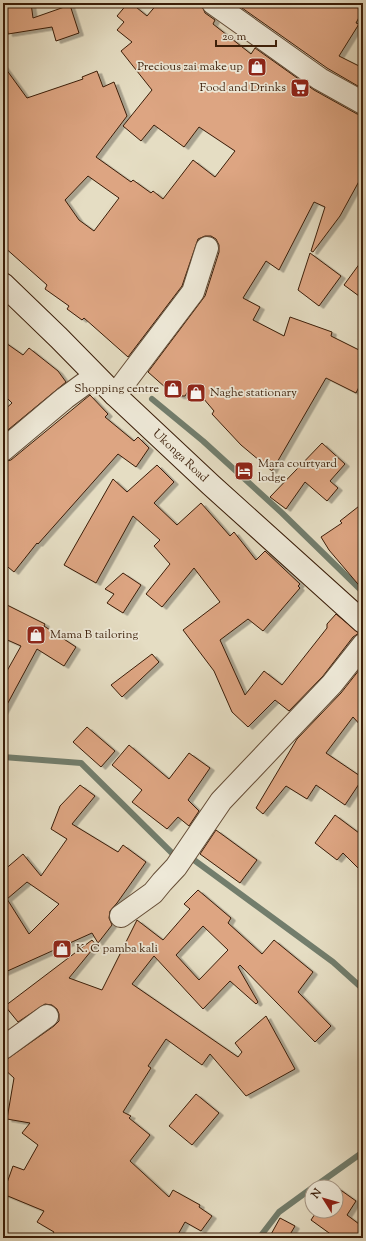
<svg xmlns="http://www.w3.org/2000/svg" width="366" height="1241" font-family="'Sorts Mill Goudy',serif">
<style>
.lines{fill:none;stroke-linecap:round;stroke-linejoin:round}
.stream{stroke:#727d6c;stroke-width:6}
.building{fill:#dda582;stroke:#3a1d08;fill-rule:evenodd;filter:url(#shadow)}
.street-casing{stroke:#654d37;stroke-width:24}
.secondary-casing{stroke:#3a1d08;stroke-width:24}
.street{stroke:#eee9d8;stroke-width:22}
.secondary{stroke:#eee9d8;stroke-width:22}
.labels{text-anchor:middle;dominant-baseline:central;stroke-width:3.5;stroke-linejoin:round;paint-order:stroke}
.poi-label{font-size:12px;fill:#3a1d08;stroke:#eee9d8;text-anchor:start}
.street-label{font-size:12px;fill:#3a1d08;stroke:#eee9d8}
</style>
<defs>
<filter id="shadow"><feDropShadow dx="4.5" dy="2.5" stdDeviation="0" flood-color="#0004"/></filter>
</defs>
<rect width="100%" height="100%" fill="#e5ddc3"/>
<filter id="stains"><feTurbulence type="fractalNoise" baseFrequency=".005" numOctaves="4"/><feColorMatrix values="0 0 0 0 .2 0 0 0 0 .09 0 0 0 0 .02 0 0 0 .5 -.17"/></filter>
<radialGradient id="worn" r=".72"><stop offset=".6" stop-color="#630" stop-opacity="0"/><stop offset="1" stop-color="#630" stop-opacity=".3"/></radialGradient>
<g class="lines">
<path class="stream" d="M152,399L203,441L282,513L363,592
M3,757L81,763L176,857L178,858
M188,859L194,860L333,962L363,989
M314,1187L363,1152
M259,1238L279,1212L312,1188"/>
</g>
<path class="building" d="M18,3H31L33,18L70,5L79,33L56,41L52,27L8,34L4,5Z
M128,3H131L147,16L158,3H201L205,13L215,20L213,24L251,54L255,48L314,90L357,114L363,115V174L340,216L313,252L311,251L325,207L314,202L279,270L266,261L243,298L260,307L253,320L284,336L290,317L332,332L331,336L363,352V379L356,393L326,378L272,471L241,445L212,414L214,411L192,385L185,396H179L167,387L166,388L148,372L205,296L219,252V245L216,239L211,236H205L198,239L182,286L128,357L84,318L82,320L67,309L69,306L45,289L47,285L3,246V65L27,98L83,79L82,77L97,71L103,87L114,82L127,116L96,157L131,182L133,180L151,193L153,191L163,199L193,160L215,177L235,151L199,127L184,147L154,125L141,141L123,126L152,90L121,51L132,42L117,30L124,22L117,16ZM88,176L119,198L94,231L79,220L65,200Z
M235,3H363V10L356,23L359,24L339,56L363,68V89L327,68Z
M310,253L341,276L319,306L298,290Z
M363,259V299L344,285Z
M3,341L23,355L29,348L58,371L66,382L3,434V411L12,403L3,394Z
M90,395L108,414L105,417L134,441L138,437L149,448L136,467L118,454L38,544L37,543L14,572L3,563V462L11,460Z
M322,443L345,464L330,481L338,488L327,501L305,482L286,509L270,497Z
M157,465L174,482L154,503L177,525L201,503L230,536L234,532L256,560L265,551L300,584L298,586L300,588L263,631L248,619L220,640L245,695L264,671L282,685L327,628V624L336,614L359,633L353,637L323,676L289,711L275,700L248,727L232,712L214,671L183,630L220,602L194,568L162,607L146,594L170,564L154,546L160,540L133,516L96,583L64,565L113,479L127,492Z
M363,503V590L329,550L321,537L342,523L340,521Z
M123,573L141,585L123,613L107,603L114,594L105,589Z
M3,603L45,624L44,626L76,647L64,666L37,649L3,712V678L21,646L3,638Z
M152,654L159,662L122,697L111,685Z
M363,665V728L353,717L326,753L363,778L345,805L316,785L307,799L286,786L263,814L256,808L297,739L341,693Z
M87,727L115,751L101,767L73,742Z
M129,745L169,779L189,753L210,768L188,800L199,811L189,826L178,817L167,829L132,802L142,790L112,765Z
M80,785L95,796L72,824L118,852L123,845L146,862L117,903L110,911L109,918L112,925L98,943L92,933L3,973V871L23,854L41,876L67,839L51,829L60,806ZM27,882L59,904L29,934L7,899Z
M335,815L363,836V873L343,853L337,860L315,843Z
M216,830L257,860L240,883L200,854Z
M198,890L231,918L228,923L262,954L274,940L313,972L298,992L331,1026L315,1042L240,965L238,967L258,1002L256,1004L230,981L203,1009L154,956L132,984L238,1057L242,1052L235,1043L266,1016L295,1069L246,1096L210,1054L202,1065L166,1039L148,1066L151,1068L123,1112L131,1116L129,1118L150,1135L130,1161L169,1197L173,1190L200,1205L199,1207L212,1216L201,1231L185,1222L176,1238H50L54,1232L37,1222L44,1211L3,1194L13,1166L24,1170L38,1145L22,1133L30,1123L7,1119L14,1078L3,1068V1062L54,1026L59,1021V1014L57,1009L52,1005L45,1004L18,1022L5,1006L92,940L96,945L69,978L102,990L137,920L163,940L190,909L184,904ZM203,926L228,950L199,980L176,955Z
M196,1094L219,1113L192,1145L169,1126Z
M335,1186L356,1201L347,1215L363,1227V1238H336L311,1220L317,1211H336Z
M280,1218L295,1226L288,1238H269Z"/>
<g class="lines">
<defs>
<path id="street" d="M213,3L320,79L363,103
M115,395L193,292L207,248
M3,450L65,398L95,376
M121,916L153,893L162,882L176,867L221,801L332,684L363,645
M3,1048L47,1016"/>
<g id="secondary">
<path id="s1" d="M3,284L59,338L115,395L211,485L363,622"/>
</g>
</defs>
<use href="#street" class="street-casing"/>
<use href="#secondary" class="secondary-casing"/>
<use href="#street" class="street"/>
<use href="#secondary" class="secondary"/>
</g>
<defs>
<symbol id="shop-square" viewBox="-11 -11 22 22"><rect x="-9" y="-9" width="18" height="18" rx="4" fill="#8f2418" stroke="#eee9d8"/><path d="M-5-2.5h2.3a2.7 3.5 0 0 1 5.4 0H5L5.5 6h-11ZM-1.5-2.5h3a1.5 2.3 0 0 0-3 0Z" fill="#fff"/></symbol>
<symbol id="supermarket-square" viewBox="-11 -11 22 22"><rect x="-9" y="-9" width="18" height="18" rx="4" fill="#8f2418" stroke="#eee9d8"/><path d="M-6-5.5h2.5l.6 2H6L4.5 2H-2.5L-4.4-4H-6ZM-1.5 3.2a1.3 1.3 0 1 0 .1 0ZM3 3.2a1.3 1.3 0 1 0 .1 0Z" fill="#fff"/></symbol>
<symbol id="hotel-square" viewBox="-11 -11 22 22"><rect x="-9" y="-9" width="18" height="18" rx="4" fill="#8f2418" stroke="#eee9d8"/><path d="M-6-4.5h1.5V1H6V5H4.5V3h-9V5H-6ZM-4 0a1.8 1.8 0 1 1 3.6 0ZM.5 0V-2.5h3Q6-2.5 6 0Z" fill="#fff"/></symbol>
</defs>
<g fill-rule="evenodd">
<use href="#shop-square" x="246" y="56" width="22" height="22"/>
<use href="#supermarket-square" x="289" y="77" width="22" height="22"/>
<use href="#shop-square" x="162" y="378" width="22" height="22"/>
<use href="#shop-square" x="185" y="382" width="22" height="22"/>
<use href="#hotel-square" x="233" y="460" width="22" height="22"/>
<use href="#shop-square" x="25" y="624" width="22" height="22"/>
<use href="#shop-square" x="51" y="938" width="22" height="22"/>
</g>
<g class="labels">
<g class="poi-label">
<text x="243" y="67" text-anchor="end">Precious zai make up</text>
<text x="286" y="88" text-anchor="end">Food and Drinks</text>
<text x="159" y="389" text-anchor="end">Shopping centre</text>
<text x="210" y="393">Naghe stationary</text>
<text x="258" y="464">Mara courtyard<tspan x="258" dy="14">lodge</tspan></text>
<text x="50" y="635">Mama B tailoring</text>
<text x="76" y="949">K. C pamba kali</text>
</g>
<g class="street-label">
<text stroke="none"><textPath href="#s1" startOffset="247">Ukonga Road</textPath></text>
</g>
</g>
<rect width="366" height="1241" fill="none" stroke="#e5ddc3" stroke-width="16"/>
<rect x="4" y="4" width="358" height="1233" fill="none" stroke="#3a1d08" stroke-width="2"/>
<rect x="8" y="8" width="350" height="1225" fill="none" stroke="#3a1d08"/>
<g transform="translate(324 1199) rotate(307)"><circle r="19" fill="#eee9d8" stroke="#a69785"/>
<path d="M0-3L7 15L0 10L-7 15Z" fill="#8f2418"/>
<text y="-6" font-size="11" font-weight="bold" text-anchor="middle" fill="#3a1d08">N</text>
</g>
<path d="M216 40v6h60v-6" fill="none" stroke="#3a1d08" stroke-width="2"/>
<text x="222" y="40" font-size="12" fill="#3a1d08" stroke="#eee9d8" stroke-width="3" paint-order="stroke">20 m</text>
<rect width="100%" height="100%" filter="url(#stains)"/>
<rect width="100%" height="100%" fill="url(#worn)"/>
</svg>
